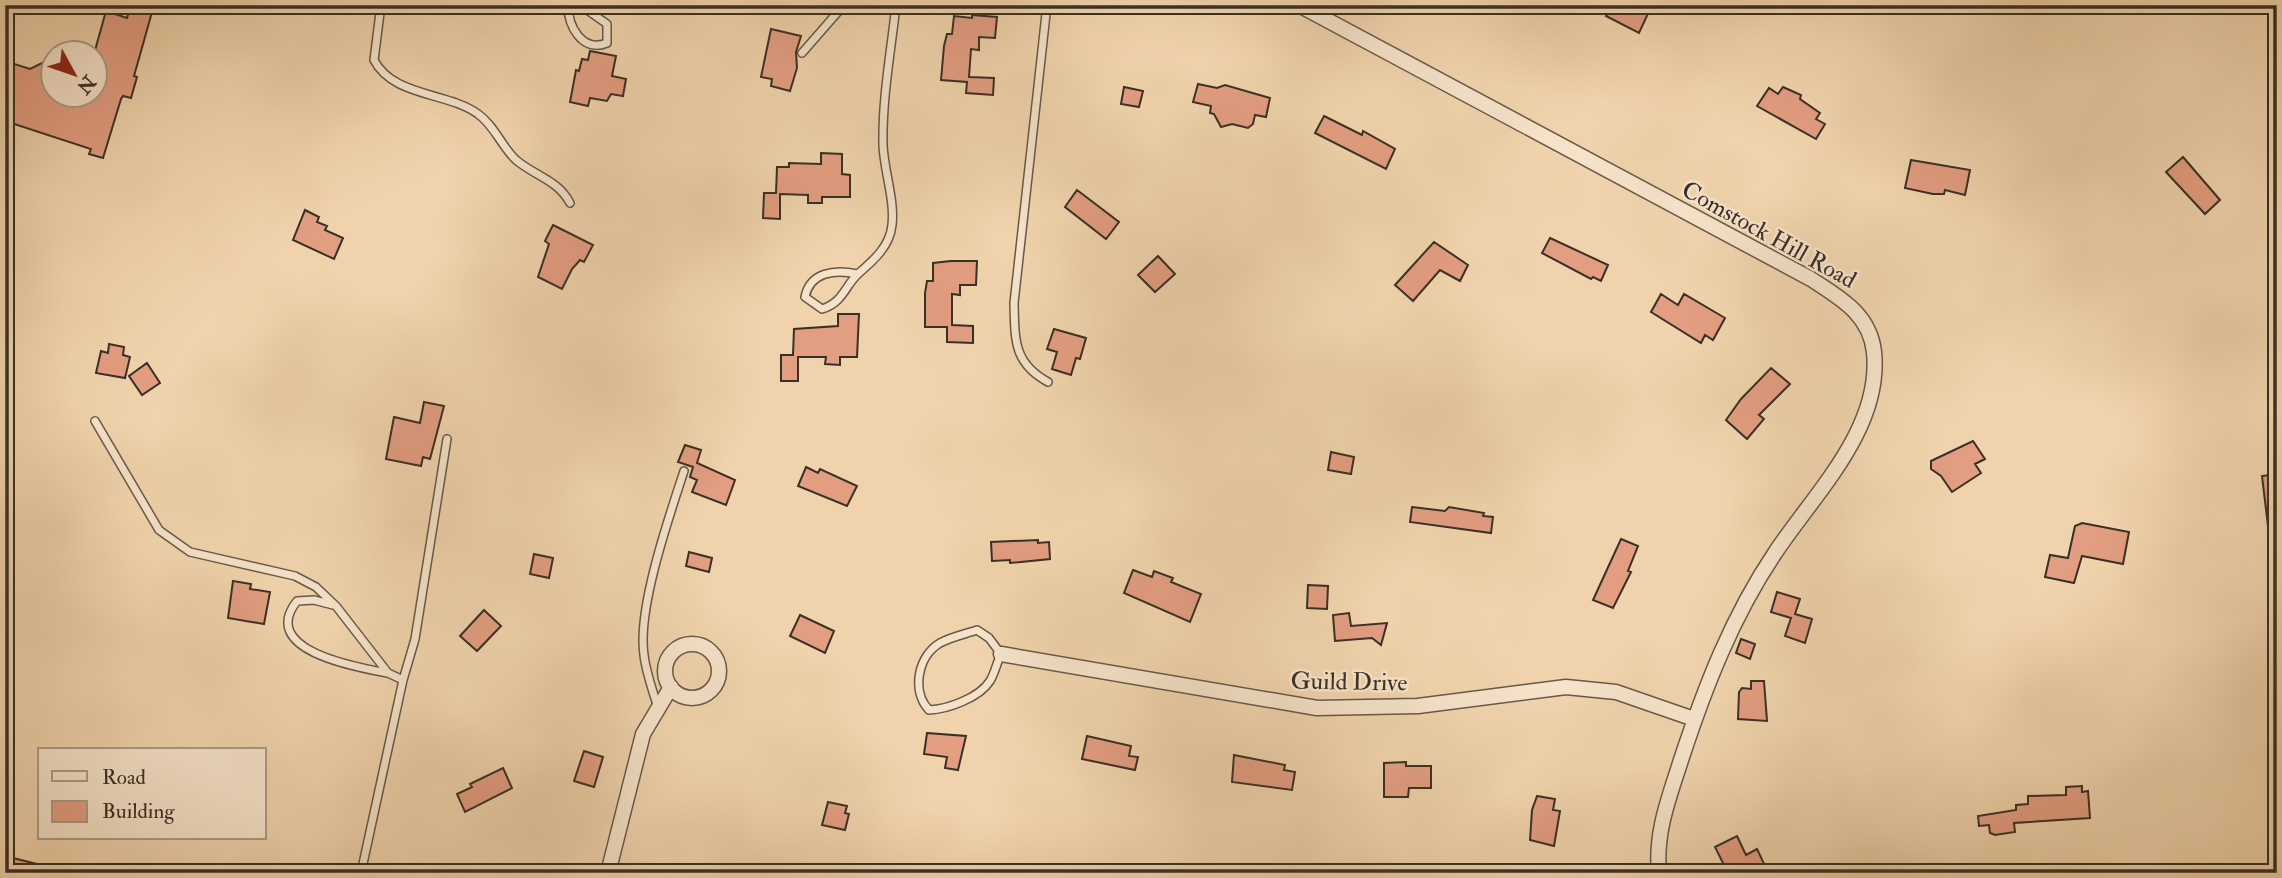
<svg xmlns="http://www.w3.org/2000/svg" width="2282" height="878" font-family="'IM FELL Double Pica',serif">
<style>
.building{fill:#e39d81;stroke:#393026;stroke-width:2}
.lines{fill:none;stroke-linecap:round;stroke-linejoin:round}
.lane-casing{stroke:#675948;stroke-width:10}
.street-casing{stroke:#675948;stroke-width:17}
.lane{stroke:#f5e2c9;stroke-width:7}
.street{stroke:#f5e2c9;stroke-width:14}
.labels{text-anchor:middle;dominant-baseline:central;stroke-width:5;stroke-linejoin:round;paint-order:stroke}
.street-label{font-size:24px;fill:#393026;stroke:#f5e2c9}
</style>
<rect width="100%" height="100%" fill="#f0d3ac"/>
<filter id="stains"><feTurbulence type="fractalNoise" baseFrequency=".00286" numOctaves="4"/><feColorMatrix values="0 0 0 0 .2 0 0 0 0 .09 0 0 0 0 .02 0 0 0 .5 -.17"/></filter>
<radialGradient id="worn" r=".72"><stop offset=".6" stop-color="#630" stop-opacity="0"/><stop offset="1" stop-color="#630" stop-opacity=".3"/></radialGradient>
<path class="building" d="M131,5H154L134,76L137,77L131,98L123,96L121,99L103,158L89,154L91,149L5,121V61L30,69L44,62L52,64V94H94V54L106,11L127,18Z
M1612,5H1652L1639,33L1606,16Z
M972,15L997,17L995,38L979,37V50L971,49L969,77L994,78L993,95L966,93L967,82L941,80L944,46L947,34H952L954,16L972,18Z
M771,29L801,36L796,52L797,68L790,91L771,86L772,79L761,77Z
M590,51L616,56L612,76L626,79L623,96L611,94L607,101L590,98L588,106L570,102L576,70L579,71L582,59L588,60Z
M1198,84L1217,88L1225,85L1270,98L1266,117L1255,115L1253,124L1248,128L1232,124L1221,127L1214,114L1210,113L1211,106L1193,102Z
M1124,87L1143,91L1139,107L1121,104Z
M1783,87L1801,95L1800,99L1820,113L1816,119L1825,124L1816,139L1757,106L1769,88L1778,94Z
M1324,116L1362,135L1363,131L1395,149L1386,169L1315,133Z
M821,153L842,154V174L850,175V197H822V203H808V195L780,194V219L763,218L764,193H776L777,167H789V163L821,164Z
M2183,157L2220,200L2205,214L2166,172Z
M1911,160L1970,170L1965,195L1945,190L1944,194H1933L1905,188Z
M1077,190L1119,222L1106,239L1065,207Z
M305,210L319,217L317,222L327,226L325,230L343,238L334,259L293,240Z
M553,225L593,245L584,262L580,260L572,269L562,289L538,277L549,244L545,241Z
M1550,238L1608,265L1601,281L1593,277L1591,279L1542,253Z
M1434,242L1468,265L1460,281L1440,270L1413,301L1395,285Z
M1158,256L1175,274L1155,292L1138,275Z
M951,261H977L976,285H960V295L952,294V325L973,326V343L947,342V327H925V293L927,281H933V263Z
M1661,294L1678,305L1684,294L1725,318L1713,340L1705,335L1701,343L1651,312Z
M838,314H859L857,357H840V365L825,364L826,357H798V381H781V355H793L794,329L838,326Z
M1054,329L1086,338L1080,359L1076,358L1071,375L1052,369L1057,352L1047,349Z
M109,344L124,347L123,355L130,357L125,378L96,373L101,351L108,353Z
M147,363L160,383L142,395L129,376Z
M1771,368L1790,384L1759,415L1764,419L1747,439L1726,420L1741,399Z
M424,402L444,406L430,459L423,457L421,466L386,459L394,417L420,423Z
M1973,441L1985,459L1975,464L1981,473L1952,492L1941,476L1931,469V461Z
M685,445L701,450L697,463L735,480L726,505L692,492L697,480L690,477L693,467L678,462Z
M1331,452L1354,457L1351,474L1328,470Z
M806,467L818,473L820,469L857,486L847,506L798,486Z
M2277,474V525L2268,526L2262,476Z
M1412,507L1445,511L1449,507L1484,513L1483,516L1493,517L1491,533L1410,522Z
M2082,523L2129,532L2123,564L2082,556L2074,583L2045,577L2050,555L2068,558L2075,526Z
M1621,539L1638,546L1628,571L1631,572L1613,608L1593,600Z
M1038,540V543L1049,542L1050,559L1010,563V560L992,561L991,542Z
M689,552L712,558L709,572L686,566Z
M534,554L553,558L549,578L530,574Z
M1133,570L1152,577L1154,571L1173,578L1171,582L1201,594L1190,622L1124,593Z
M233,581L251,584L250,589L270,592L264,624L228,618Z
M1308,585L1328,586L1327,609L1307,608Z
M1777,592L1800,599L1795,614L1812,619L1805,643L1785,636L1791,618L1771,612Z
M484,610L501,626L477,651L460,636Z
M1349,613L1351,626L1387,623L1381,645L1372,638L1335,641L1333,615Z
M800,615L834,631L825,653L790,636Z
M1741,639L1755,644L1750,659L1736,653Z
M1751,681H1764L1767,721L1738,719L1739,692L1742,688L1751,689Z
M927,733L966,736L958,770L945,768L947,757L924,754Z
M1087,736L1131,746L1129,756L1138,757L1135,770L1082,759Z
M584,751L603,757L594,787L574,781Z
M1234,755L1285,765L1284,770L1295,772L1292,790L1232,782Z
M1406,762V766H1431V788H1409L1408,797H1384V763Z
M503,768L512,788L465,812L457,794L472,787L470,784Z
M2082,786V792L2088,791L2090,818L2014,823L2015,832L1995,835L1990,833L1989,825L1979,826L1978,816L2016,810V805L2028,804V796L2066,795V787Z
M1537,796L1555,799L1553,810L1560,811L1554,846L1530,840L1532,810Z
M828,802L847,806L845,813L849,814L845,830L822,825Z
M1737,836L1746,855L1757,849L1766,868L1757,873H1728L1715,847Z
M5,856L53,868L52,873H5Z"/>
<g class="lines">
<defs>
<path id="lane" d="M381,5L374,60C393,97 448,92 478,114C494,125 502,147 516,160C535,176 558,180 570,203
M568,5C568,26 582,53 607,43V24L580,5
M1047,5L1014,303C1015,339 1013,363 1048,382
M802,53L844,5
M857,274C835,269 810,272 805,297L822,309C844,302 845,285 859,273C874,260 890,246 892,225C895,200 884,171 883,145C882,99 891,51 896,5
M95,421L159,530L190,552L295,576L316,587L336,606L388,673L403,680
M333,605L314,600L297,601C258,650 355,667 387,673
M977,630L989,638L1001,654C997,662 995,673 990,681C979,698 948,709 929,710C911,691 918,656 940,643C951,637 965,634 977,630Z
M658,708C653,691 646,673 644,655C637,609 669,517 684,471
M361,873L403,680L415,639L447,439"/>
<path id="street" d="M1299,5L1811,279C1840,298 1870,314 1874,352C1882,429 1814,494 1775,553C1732,617 1705,687 1681,760C1669,798 1655,832 1659,873
M665 671a27 27 0 1 1 54 0a27 27 0 1 1-54 0Z
M1001,654L1317,708L1418,706L1566,687L1616,692L1694,719
M608,873L643,734L671,687"/>
</defs>
<use href="#lane" class="lane-casing"/>
<use href="#street" class="street-casing"/>
<use href="#lane" class="lane"/>
<use href="#street" class="street"/>
</g>
<g class="labels">
<g class="street-label">
<text transform="translate(1769 235) rotate(29)">Comstock Hill Road</text>
<text transform="translate(1349 682) rotate(1)">Guild Drive</text>
</g>
</g>
<rect width="2282" height="878" fill="none" stroke="#f0d3ac" stroke-width="28"/>
<rect x="7" y="7" width="2268" height="864" fill="none" stroke="#393026" stroke-width="3.5"/>
<rect x="14" y="14" width="2254" height="850" fill="none" stroke="#393026" stroke-width="2"/>
<rect x="38" y="748" width="228" height="91" fill="#f5e2c9" stroke="#aa9b88" stroke-width="2"/>
<rect x="52" y="771" width="35" height="10" fill="#f5e2c9" stroke="#aa9b88" stroke-width="2"/>
<text x="102" y="784" font-size="21" fill="#393026">Road</text>
<rect x="52" y="801" width="35" height="21" fill="#e39d81" stroke="#aa9b88" stroke-width="2"/>
<text x="102" y="818" font-size="21" fill="#393026">Building</text>
<g transform="translate(74 74) rotate(130)"><circle r="33" fill="#f5e2c9" stroke="#aa9b88" stroke-width="2"/>
<path d="M0-5L12 26L0 18L-12 26Z" fill="#8f2418"/>
<text y="-10" font-size="19" font-weight="bold" text-anchor="middle" fill="#393026">N</text>
</g>
<rect width="100%" height="100%" filter="url(#stains)"/>
<rect width="100%" height="100%" fill="url(#worn)"/>
</svg>
